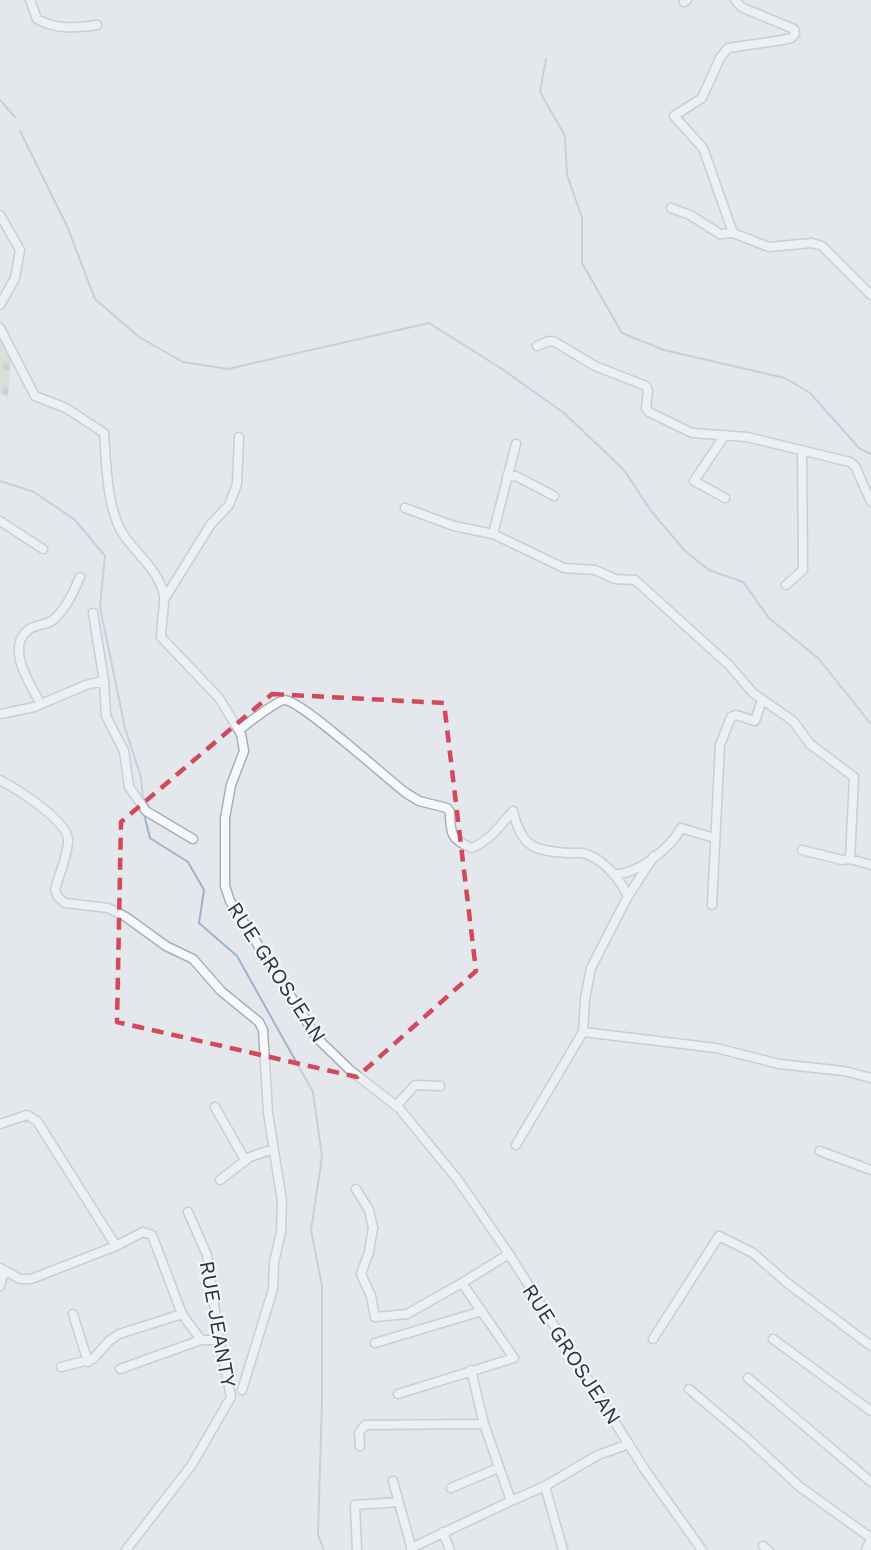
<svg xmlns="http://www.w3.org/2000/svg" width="871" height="1550" font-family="'Work Sans',sans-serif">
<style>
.cemetery{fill:url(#cemetery-stones)}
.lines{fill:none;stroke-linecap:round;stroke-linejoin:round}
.stream{stroke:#9fb4cc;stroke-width:2}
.minor-casing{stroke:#a9aeb7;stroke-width:11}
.minor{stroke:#f7f8fa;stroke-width:8}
.marked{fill:none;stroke:#d1495b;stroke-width:4.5;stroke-dasharray:12 8;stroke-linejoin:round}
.labels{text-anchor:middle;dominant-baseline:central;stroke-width:4.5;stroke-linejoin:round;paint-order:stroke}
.street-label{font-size:21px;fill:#2b3445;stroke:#f4f6f9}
</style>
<defs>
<pattern id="cemetery-stones" width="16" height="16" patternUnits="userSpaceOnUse" patternTransform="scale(1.5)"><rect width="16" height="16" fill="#c9d6c5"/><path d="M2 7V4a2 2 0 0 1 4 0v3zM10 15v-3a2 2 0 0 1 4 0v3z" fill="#adb8ab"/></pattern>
</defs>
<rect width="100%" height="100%" fill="#e4e7ec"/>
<path class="cemetery" d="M0,340L11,360L8,399L0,393Z"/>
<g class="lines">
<path class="stream" d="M546,59L540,92L565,136L567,175L582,217V263L622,333L664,350L785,378L810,393L859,448L871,454
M0,100L15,117
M20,131L67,226L95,299L139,337L183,362L228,369L429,323L502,369L564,413L624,470L651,511L685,551L709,570L743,582L769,618L819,659L871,724
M0,481L34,492L75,520L105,556L100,607L125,728L141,777L143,800
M144,814L150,838L188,862L204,890L199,923L237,956L313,1092L322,1157L311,1230L322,1286V1400L318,1535L324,1550"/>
<defs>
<path id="minor" d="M30,0L37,19C56,30 76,28 97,25
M735,0L741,7L794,29L795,34L791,38L783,40L728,48L720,58L702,98L674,116L703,148L733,233L769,247L812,243L822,246L871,295
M684,2L687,0
M671,208L690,215L720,234L733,233
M0,215L20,250L15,278L0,305
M0,328L35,396L66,408L104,433C106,461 107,510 123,534C136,554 158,569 164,595C165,602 161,627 161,637L219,698L241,734L244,751L231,785L225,818V886L230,901L318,1039L350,1070L399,1108L458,1180L509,1254L645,1470L702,1550
M537,346L549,341L555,342L595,366L646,386L648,391L646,408L649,412L692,433L747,437L850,462L855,466L871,502
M507,477L516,476L554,496
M725,498L694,481L725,435
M405,508L454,526L493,534L564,568L595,570L615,579L635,580L729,665L753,693L793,721L810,744L854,777L850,859L871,865
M0,521L43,549
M493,534L516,444
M786,585L803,570L802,452
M165,598L211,524L229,505L237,484L239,437
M93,613L104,681
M41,704C31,686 6,649 27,631C34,624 45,626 53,620C66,609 73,593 80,577
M0,714L34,707L86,685L104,681L106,716L124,751L129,787L146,811L193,839
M239,730C247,724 277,700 285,700C303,702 386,778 406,793L419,801L447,808L450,812C450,833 451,840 472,848C490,840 500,826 513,811C521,846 533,851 568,853C573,853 581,852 586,854C604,860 620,879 628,896
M0,780C17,789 68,821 68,840C68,856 59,874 55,890L58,897L65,903L108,908L126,917L166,946L193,959L221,991L259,1022L263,1030L268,1113L282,1201L281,1232L274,1262L273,1289L242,1390
M802,850L842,860L850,859
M614,874C637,875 671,848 681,828L714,838
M712,905L720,745L731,717L736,715L755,721L762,700
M583,1032L716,1048L779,1064L844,1071L871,1078
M396,1106L415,1085L440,1086
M215,1107L245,1160
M0,1124L27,1115L37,1121L116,1246L143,1232L152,1235L182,1314L201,1340H219
M516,1145L583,1032L585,999L591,968L628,896L654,856
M820,1151L871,1170
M220,1180L250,1157L273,1149
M356,1189L369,1210L373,1228L369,1252L361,1274L371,1296L375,1317L407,1314L462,1283
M0,1268L20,1279H31L116,1246
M0,1286L4,1271
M73,1314L88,1362
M653,1339L719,1236L753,1253L786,1282L871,1346
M773,1339L871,1411
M375,1343L482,1311
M61,1367L93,1359L109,1341L119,1334L182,1314
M120,1369L201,1340
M471,1370L484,1424L511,1501L545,1486
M748,1378L871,1482
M689,1389L748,1439L800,1487L871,1538
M398,1394L514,1358L462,1283L509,1254
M360,1446L359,1433L365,1425L484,1424
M393,1481L412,1550
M451,1488L498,1468
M443,1532L450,1550
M763,1546L768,1550
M411,1548L511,1501
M126,1550L191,1466L231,1397L219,1340L207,1255L188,1212
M357,1550L355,1505L399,1502
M563,1550L545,1486L598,1455L629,1444
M866,1550L871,1538"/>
</defs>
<use href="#minor" class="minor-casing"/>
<use href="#minor" class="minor"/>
</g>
<path d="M0 0H871V1550H0ZM272,694L444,703L476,971L357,1077L117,1022L121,822Z" fill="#e4e7ec" fill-opacity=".55" fill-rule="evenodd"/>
<path class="marked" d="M272,694L444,703L476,971L357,1077L117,1022L121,822Z"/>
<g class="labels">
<g class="street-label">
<text transform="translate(277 972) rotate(57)">RUE GROSJEAN</text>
<text transform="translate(218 1324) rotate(80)">RUE JEANTY</text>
<text transform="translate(572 1354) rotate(57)">RUE GROSJEAN</text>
</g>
</g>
</svg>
